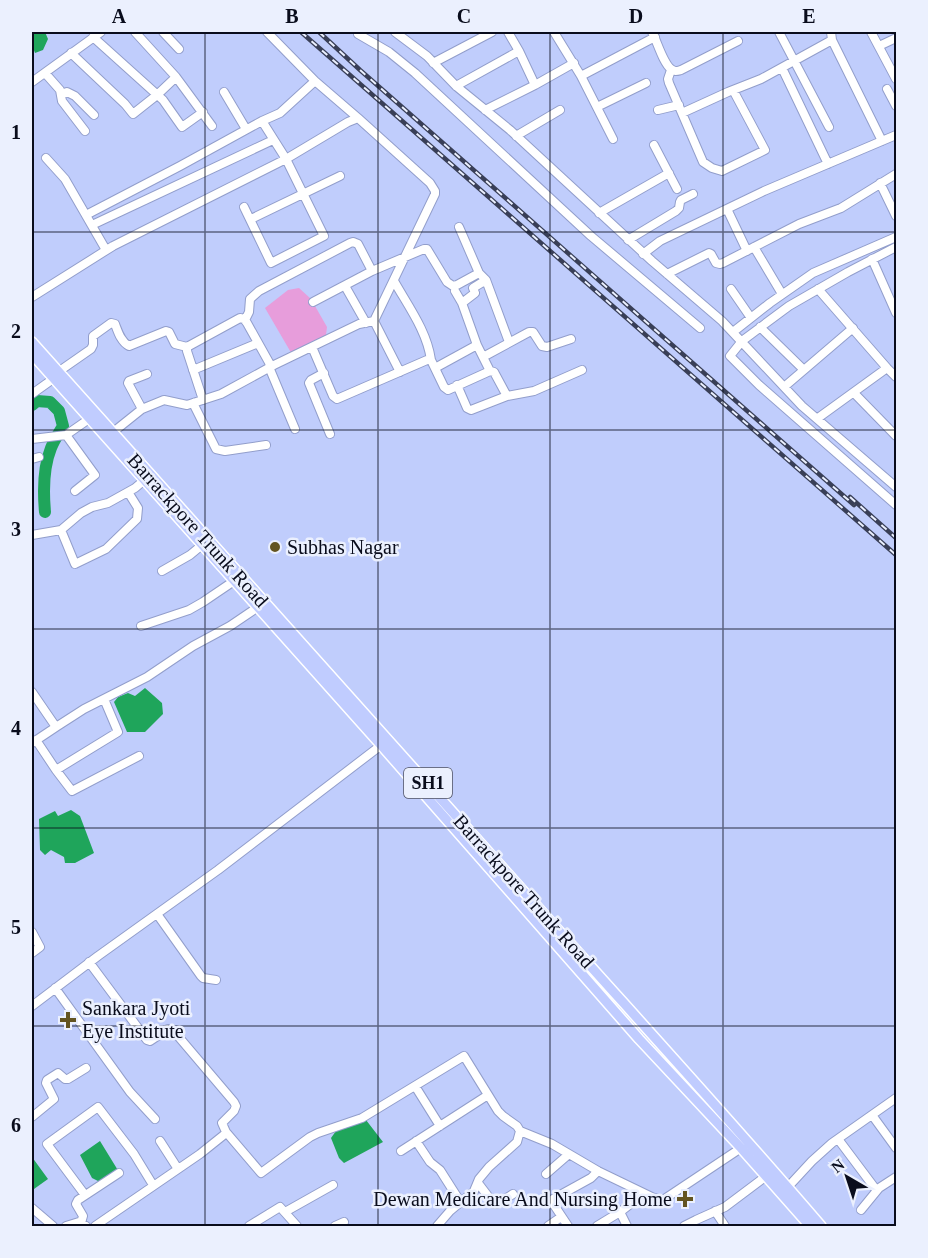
<svg xmlns="http://www.w3.org/2000/svg" width="928" height="1258" font-family="Georgia,serif">
<style>
.green{fill:#e79ddb}
.water{fill:#1fa55b}
.lines{fill:none;stroke-linecap:round;stroke-linejoin:round}
.river{stroke:#1fa55b;stroke-width:12}
.minor-casing{stroke:#929ecb;stroke-width:10}
.major-casing{stroke:#fff;stroke-width:12}
.minor{stroke:#fff;stroke-width:8}
.major{stroke:#c0ccff;stroke-width:9}
.rail-casing{stroke:#393f57;stroke-width:4.5}
.rail{stroke:#ebf0fe;stroke-width:2;stroke-dasharray:7;stroke-linecap:butt}
.grid{fill:none;stroke:#090c1c;stroke-width:1.5;stroke-opacity:0.55}
.poi-dot{fill:#635421;stroke:#ebf0fe;stroke-width:2}
.labels{text-anchor:middle;dominant-baseline:central;stroke-width:5;stroke-linejoin:round;paint-order:stroke}
.shield{fill:#ebf0fe;stroke:#4d5060;stroke-width:1.5}
.shield-label{font-size:18px;font-weight:bold;fill:#090c1c}
.street-label{font-size:20px;fill:#090c1c;stroke:#ebf0fe}
.poi-label{font-size:20px;fill:#090c1c;stroke:#ebf0fe;text-anchor:start}
.neatline{fill:none;stroke:#090c1c;stroke-width:2}
.grid-label{font-size:20px;text-anchor:middle;font-weight:bold;fill:#090c1c}
</style>
<rect width="100%" height="100%" fill="#c0cdfc"/>
<path class="green" d="M299,288L311,299L327,327L326,335L293,356L265,308L288,290Z"/>
<path class="water" d="M32,32H45L48,39L43,50L35,53L32,45Z
M145,688L162,703L163,714L145,732H127L114,702L118,697L128,693L135,696Z
M71,810L80,816L94,853L75,863H65L64,857L51,850L45,855L40,850L39,819L55,811L58,816Z
M366,1120L383,1142L344,1163L339,1158L331,1138L336,1131Z
M100,1141L119,1172L100,1182L92,1178L80,1155Z
M32,1157L48,1179L34,1189L32,1185Z"/>
<g class="lines">
<path class="river" d="M32,405L37,401L50,402L59,411L63,426C59,433 54,440 51,448C43,468 43,490 45,512"/>
<defs>
<path id="minor" d="M135,32L176,77L212,126
M163,32L179,49
M267,32L315,81L358,118
M359,32L358,34L389,52L415,73L591,236L700,328
M395,32L427,56L456,86L510,130L652,261L722,321L802,406L896,487
M508,32L519,51L535,85
M554,32L581,76L655,37
M652,32C657,41 663,63 671,69C675,72 677,71 681,70L738,41
M779,32L829,127
M831,32L832,40L882,141
M871,32L896,79
M93,37L163,100L182,127L203,112
M879,46L896,38
M71,53L125,104L133,114L157,95L176,77
M433,63L492,32
M782,68L828,164
M671,70L668,79L669,83L703,162L712,168L722,171L765,150L733,90
M45,73L60,90L62,101L85,131
M581,76L613,139
M32,82L101,32
M456,86L519,51
M887,89L896,106
M224,92L246,129
M61,94L67,92L75,96L94,115
M597,107L646,83
M485,110L535,85L574,63
M658,110L679,105
M682,113L728,92L761,79L832,40
M262,121L280,113L315,81
M516,136L560,110
M654,145L677,189
M46,158L65,179L106,250
M880,183L896,216
M727,209L747,251
M599,213L669,173
M86,215L180,166L262,121L286,159L324,236L271,263L244,207
M251,219L340,176
M92,225L273,140
M459,227L479,273L486,280L509,342
M628,240L676,211L679,208L680,202L681,200L693,194
M754,247L782,294
M896,247L848,272L789,306L742,341L730,356L759,385L896,505
M643,254L660,241L764,191L896,135
M872,259L896,313
M667,274L709,253L711,254L716,263L720,264L723,263L799,224L841,208L896,174
M394,281C408,306 427,331 431,360
M345,286L366,323
M731,289L751,318
M818,289L887,368L896,377
M455,291L462,303L475,293L473,288L486,280
M32,297L113,246L286,159L348,122L358,118L430,183L435,191V194L374,321
M313,302L372,271L424,249H427L447,282L453,286L457,285L479,273
M462,303L477,345L490,371
M245,320L249,312L250,299L259,291L350,243L353,242L358,244L372,271
M760,327L804,370
M733,332L770,303L813,273L896,237
M312,347L333,396L337,399L427,360H431L444,387L448,390L490,371L494,372L507,396
M483,357L529,332H533L542,346L547,347L571,339
M269,367L295,429
M435,368L477,345
M193,370L258,343
M58,372L91,349L93,345V336L111,323L115,324C118,332 121,342 129,346L166,331L169,332L175,344L187,347
M324,373L311,380L309,383L330,434
M457,385L467,408L471,410L507,396L534,391L582,370
M784,387L853,328
M854,393L896,436
M32,394L53,379
M203,400L187,351V347L240,318L244,319L247,323L271,366
M193,403L216,449L225,451L266,445
M142,409L128,383L129,381L147,374
M818,418L887,368
M112,433L142,409L164,400L187,405L221,394L274,365L359,324L374,321L400,372
M32,439L66,435
M32,459L39,457
M75,491L95,475L66,435L89,419
M61,530L75,564L106,549L137,519L138,508L128,492
M32,535L61,530L81,513L92,507L108,503L135,488L148,477
M162,571L190,555L202,545
M141,626L189,610L203,602L234,581
M32,692L56,727L84,709L147,677L193,646L230,626L258,607
M36,740L56,770L72,791L139,756
M32,743L56,727
M56,770L118,732L104,699
M157,914L201,976L203,978L216,980
M32,932L40,947L32,953
M89,962L147,1040L150,1041L168,1029H172L234,1102L236,1106L234,1111L222,1123L226,1132L225,1134L200,1154L95,1226
M55,988L130,1092L155,1119
M32,1006L98,956L218,870L384,743
M415,1086L440,1126
M872,1115L896,1148
M32,1117L54,1099L46,1083L47,1080L58,1073L65,1079H68L86,1068
M226,1132L261,1173L310,1137L318,1133L362,1118L464,1056L498,1111L503,1116L517,1126L520,1131L552,1144L598,1171L654,1198L663,1200L741,1148
M838,1139L874,1187L877,1189L879,1188L896,1177
M160,1141L178,1169
M416,1141L430,1162L440,1170L461,1203
M401,1151L488,1095
M546,1174L569,1154
M478,1183L494,1204H497L513,1194
M787,1188L812,1161L832,1143L896,1098
M85,1195L47,1144L98,1107L134,1154L153,1185
M32,1208L53,1226
M861,1210L879,1188
M715,1211L725,1226
M285,1212L333,1185
M81,1223L83,1216L76,1204L78,1200L119,1173
M66,1226L79,1222L86,1226
M249,1226L280,1207L297,1226
M335,1226L344,1222
M437,1226L450,1211L474,1191L479,1179L489,1167L517,1142L520,1131
M548,1226L561,1217
M568,1226L552,1202L553,1199L591,1178L598,1171
M597,1226L620,1212
M627,1226L620,1212L643,1194
M684,1226L696,1220L725,1207L765,1177"/>
<path id="major" d="M32,342C215,549 401,753 584,959C664,1048 744,1136 821,1226
M32,354L381,745L639,1039L741,1148L810,1226"/>
</defs>
<use href="#minor" class="minor-casing"/>
<use href="#major" class="major-casing"/>
<use href="#minor" class="minor"/>
<use href="#major" class="major"/>
<defs>
<path id="rail" d="M301,32L896,555
M319,32L360,70L854,505
M850,497L896,538"/>
</defs>
<use href="#rail" class="rail-casing"/>
<use href="#rail" class="rail"/>
</g>
<path class="grid" d="M205,32V1226M378,32V1226M550,32V1226M723,32V1226M32,232H896M32,430H896M32,629H896M32,828H896M32,1026H896"/>
<g class="poi-dot">
<circle cx="275" cy="547" r="6"/>
<path d="M65 1011h6v6h6v6h-6v6h-6v-6h-6v-6h6z"/>
<path d="M682 1190h6v6h6v6h-6v6h-6v-6h-6v-6h6z"/>
</g>
<g class="labels">
<rect class="shield" x="404" y="768" width="48" height="30" rx="4.5"/>
<g class="shield-label">
<text x="428" y="783">SH1</text>
</g>
<g class="street-label">
<text transform="translate(198 530) rotate(48)">Barrackpore Trunk Road</text>
<text transform="translate(524 891) rotate(48)">Barrackpore Trunk Road</text>
</g>
<g class="poi-label">
<text x="287" y="547">Subhas Nagar</text>
<text x="82" y="1008">Sankara Jyoti<tspan x="82" dy="23">Eye Institute</tspan></text>
<text x="672" y="1199" text-anchor="end">Dewan Medicare And Nursing Home</text>
</g>
</g>
<rect width="928" height="1258" fill="none" stroke="#ebf0fe" stroke-width="66"/>
<g transform="translate(847 1177) rotate(321)" stroke="#ebf0fe" stroke-width="4.5" paint-order="stroke">
<path d="M0-4.5L10 22L0 15L-10 22Z" fill="#090c1c"/>
<text y="-9" font-size="16" font-weight="bold" text-anchor="middle" fill="#090c1c">N</text>
</g>
<rect x="33" y="33" width="862" height="1192" class="neatline"/>
<g class="grid-label">
<text x="119" y="23">A</text>
<text x="292" y="23">B</text>
<text x="464" y="23">C</text>
<text x="636" y="23">D</text>
<text x="809" y="23">E</text>
<text x="16" y="139">1</text>
<text x="16" y="338">2</text>
<text x="16" y="536">3</text>
<text x="16" y="735">4</text>
<text x="16" y="934">5</text>
<text x="16" y="1132">6</text>
</g>
</svg>
